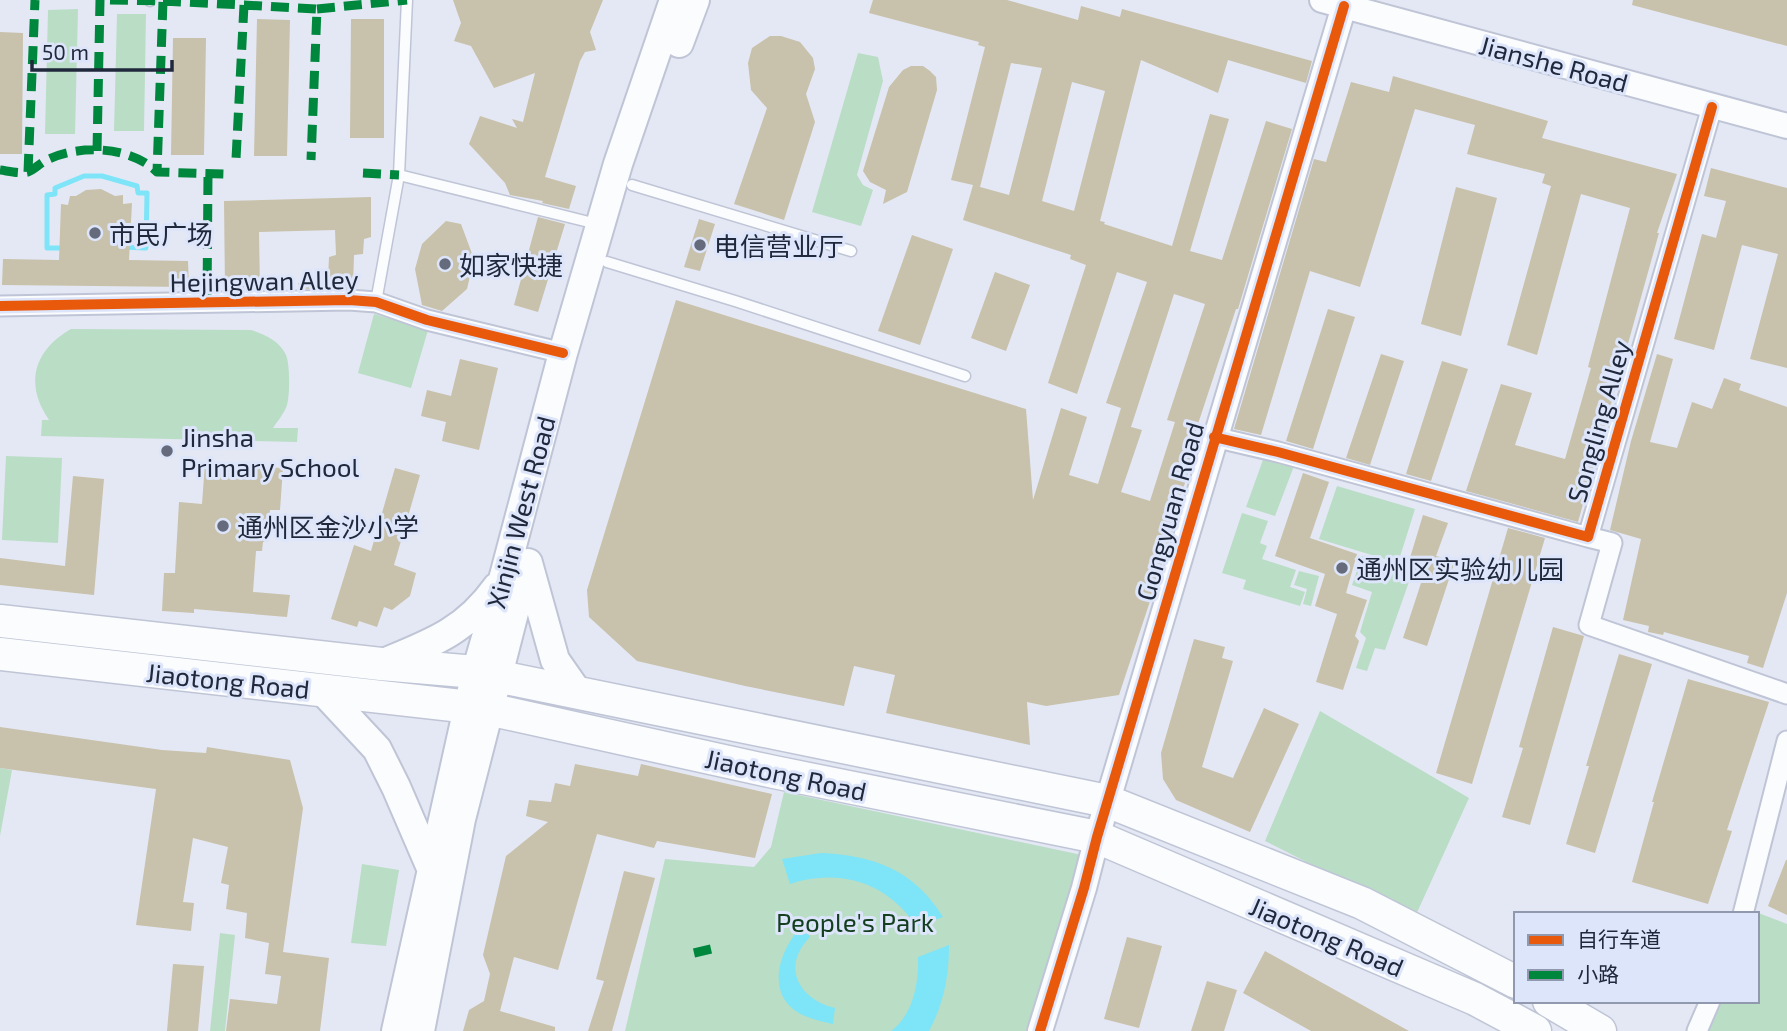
<svg xmlns="http://www.w3.org/2000/svg" width="1787" height="1031" font-family="'Exo 2','Noto Sans SC',sans-serif">
<style>
.green{fill:#baddc6}
.water{fill:#7ee4f7}
.lines{fill:none;stroke-linecap:round;stroke-linejoin:round}
.stream{stroke:#7ee4f7;stroke-width:5}
.building{fill:#c8c1ab;fill-rule:evenodd}
.service-casing{stroke:#bfc5d6;stroke-width:13}
.minor-casing{stroke:#bfc5d6;stroke-width:23}
.tertiary-casing{stroke:#bfc5d6;stroke-width:28}
.secondary-casing{stroke:#bfc5d6;stroke-width:32}
.primary-casing{stroke:#bfc5d6;stroke-width:35}
.service{stroke:#fbfcfd;stroke-width:10}
.minor{stroke:#fbfcfd;stroke-width:19}
.tertiary{stroke:#fbfcfd;stroke-width:24}
.secondary{stroke:#fbfcfd;stroke-width:28}
.primary{stroke:#fbfcfd;stroke-width:32}
.quiet{stroke:#00873e;stroke-width:9;stroke-dasharray:18 9;stroke-linecap:butt}
.cycleway-casing{stroke:#dde5fb;stroke-width:15}
.cycleway{stroke:#e8590c;stroke-width:10}
.poi-dot{fill:#656b7c;stroke:#dde5fb;stroke-width:2.5}
.labels{text-anchor:middle;dominant-baseline:central;stroke-width:6;stroke-linejoin:round;paint-order:stroke}
.street-label{font-size:26px;fill:#20283c;stroke:#dde5fb}
.poi-label{font-size:26px;fill:#20283c;stroke:#dde5fb;text-anchor:start}
.park-label{font-size:26px;fill:#143f1f;stroke:#dde5fb}
</style>
<rect width="100%" height="100%" fill="#e4e8f4"/>
<path class="green" d="M78,9L75,134H45L48,10Z
M117,14H146L144,131H114Z
M858,53L878,57L883,81L857,175L863,185L873,190L861,226L812,212Z
M374,314L428,330L411,388L358,373Z
M71,329L251,330C264,334 280,341 286,355C290,364 290,395 287,405C285,412 277,422 273,428H298L297,442L41,436L42,420H49C24,384 34,350 71,329Z
M6,456L62,458L58,543L2,540Z
M1264,457L1294,466L1275,516L1246,507Z
M1337,486L1415,509L1398,563L1319,539Z
M1242,513L1268,521L1260,543L1267,546L1262,559L1296,570L1290,587L1305,592L1300,606L1243,589L1246,580L1222,573Z
M1362,556L1402,567L1400,572L1411,576L1385,650L1375,648L1367,671L1356,668L1366,638L1360,632L1372,592L1352,585Z
M1299,571L1319,576L1311,606L1303,604L1307,589L1294,585Z
M1320,711L1469,798L1415,917L1265,841Z
M0,768L12,770L0,836Z
M784,792L1082,855L1034,1031H625L665,859L754,867L771,847Z
M362,864L399,870L386,946L351,943Z
M1756,912L1787,924V1031H1707L1719,1001H1757Z
M220,933L235,935L225,1031H210Z"/>
<path class="water" d="M821,853C874,855 915,871 943,917L916,926C887,882 839,868 790,884L782,859Z
M802,926L810,937C781,966 798,999 835,1008L833,1024C820,1021 804,1018 793,1009C766,987 782,946 802,926Z
M949,945C949,976 944,1003 929,1031H891C913,1015 919,983 918,957Z"/>
<g class="lines">
<path class="stream" d="M66,248H47V195L55,194V188L84,176H102L137,186L138,193H147L146,248L122,247"/>
</g>
<path class="building" d="M453,0H603L590,32L596,50L585,52L580,61L545,177L576,186L569,209L542,203L543,201L510,195L505,183L469,144L480,116L517,128L512,119L523,122L535,73L494,88L471,46L454,41L461,23Z
M873,0H1007L1078,20L1081,6L1120,17L1122,9L1312,61L1306,83L1228,60L1218,93L1141,60L1100,221L1105,222L1104,224L1172,246L1210,114L1229,119L1190,251L1222,260L1266,121L1292,129L1238,309H1236L1192,442L1198,444L1176,510L1179,511L1160,571L1119,695L1046,706L1027,702L1030,745L886,713L895,675L854,666L844,706L745,686L637,661L589,617L587,590L676,300L1026,409L1033,500L1061,408L1087,417L1069,475L1098,484L1121,408L1106,403L1147,282L1117,272L1077,394L1048,383L1086,265L1070,259L1071,255L963,220L973,185L951,180L985,47L978,45L979,42L869,13ZM1011,63L1042,68L1009,195L973,185L980,187ZM1072,82L1105,91L1074,211L1042,201ZM1174,294L1205,304L1167,420L1175,422L1150,501L1121,492L1142,430L1131,427Z
M1633,0H1787V46L1632,5Z
M257,19L290,20L287,156H254Z
M351,19H384V138H350Z
M0,32L23,33L22,154H0Z
M770,36H781L800,42L813,58L815,69L806,94L815,122L784,220L734,204L767,108L751,90L748,63L752,48Z
M173,38H206L204,155H171Z
M911,66H923L930,71L936,77L937,90L907,192L883,204L886,190L870,182L863,171L889,87L903,70Z
M1393,76L1548,121L1542,138L1677,174L1657,233H1659L1578,522L1466,491L1501,384L1532,393L1515,445L1565,459L1591,368L1588,367L1630,208L1581,194L1537,355L1507,345L1551,186L1542,183L1545,174L1467,154L1475,125L1415,109L1360,287L1310,271L1261,435L1234,429L1314,159L1326,162L1351,82L1389,92Z
M1711,168L1787,188V368L1750,359L1778,254L1742,245L1714,350L1674,339L1702,234L1716,238L1726,201L1704,196Z
M1456,187L1497,198L1461,336L1421,324Z
M101,189L115,196L123,195V204L132,203L129,260L188,261L189,287L2,285L3,259L59,260L61,204L68,205L70,196H76L86,190Z
M371,197V237L364,239L363,254L354,255L353,288L298,289V283L328,278L329,257L336,255L335,230L259,232L260,289L225,290L224,201Z
M538,217L565,224L538,312L514,305Z
M699,219L715,224L700,271L684,267Z
M446,221L461,224L474,259L467,289L442,311L422,305L415,269L422,244Z
M912,235L953,249L920,345L878,331Z
M995,272L1030,285L1006,351L971,338Z
M1328,309L1355,317L1313,449L1286,441Z
M1381,354L1404,361L1370,465L1346,458Z
M1657,354L1673,359L1650,442L1677,448L1692,402L1712,409L1724,378L1741,384L1739,390L1787,407V593L1763,668L1747,663L1749,656L1664,632L1663,635L1648,632L1649,626L1623,620L1641,539L1610,530L1631,441Z
M460,359L498,368L479,450L442,441L446,422L421,416L427,390L451,396Z
M1442,361L1468,369L1431,481L1406,474Z
M205,463L283,468L280,510H270L268,542H263L262,551H256L253,592L290,595L287,617L194,609V613L162,611L164,573H175L179,502L202,504Z
M395,468L420,475L394,565L416,573L410,596L392,610L384,607L377,627L359,621L357,627L331,619L354,545L371,551Z
M1303,473L1329,482L1310,538L1357,554L1346,593L1367,600L1355,636L1359,641L1343,690L1316,682L1337,614L1315,606L1325,574L1275,556Z
M73,476L104,479L94,595L0,585V558L65,566Z
M1423,515L1448,523L1436,556L1455,561L1427,646L1403,638L1423,577L1406,571Z
M1508,528L1545,538L1472,784L1436,773Z
M1553,627L1584,636L1530,825L1502,817L1523,748L1519,747Z
M1194,639L1225,647L1222,658L1233,661L1202,767L1233,778L1264,708L1299,724L1250,832L1176,800L1163,779L1161,753Z
M1619,654L1652,664L1595,853L1566,844L1589,766H1586Z
M1688,679L1769,702L1727,830L1732,831L1708,904L1632,882L1654,802H1652Z
M0,727L162,750L206,753L207,747L290,760L303,808L283,952L329,958L320,1031H226L230,999L277,1004L281,976L265,974L269,943L245,938L247,913L226,909L229,885L221,883L228,847L193,838L183,902L194,903L191,931L136,925L156,789L0,768Z
M575,764L638,776L641,764L772,794L755,858L657,841L654,848L597,834L558,970L514,957L500,1011L555,1027V1031H463L469,1010L484,1001L490,974L483,955L506,856L548,822L526,816L529,800L551,802L555,783L570,786Z
M1786,860H1787V915L1768,906Z
M624,871L655,878L612,1031H588L604,981L596,979Z
M1127,937L1162,946L1139,1028L1104,1019Z
M1265,951L1409,1031H1311L1243,993Z
M173,964L204,966L198,1031H167Z
M1207,981L1237,990L1224,1031H1191Z"/>
<g class="lines">
<defs>
<path id="service" d="M150,1V0
M399,175L407,0
M632,185L851,251
M607,262L735,301L965,376
M376,302L399,175L597,224"/>
<path id="minor" d="M0,306L349,300L376,302L427,320L563,353
M1214,437L1278,452L1588,537L1712,107
M1588,537L1612,543L1589,625L1787,694
M1743,914L1787,741
M1697,1031L1710,1001"/>
<path id="tertiary" d="M1322,0L1787,126
M1040,1031L1084,888L1097,837L1344,6"/>
<path id="secondary" d="M679,43L695,0
M528,563L555,660L578,693
M381,664C430,644 465,632 497,587
M322,690L377,749L396,787L431,868
M396,1031L476,672L504,576L563,353L618,164L674,0
M420,1031L461,819L526,566"/>
<path id="primary" d="M0,621L381,664L476,672L1107,801L1362,903L1516,982
M0,654L488,709L774,772L1097,837L1475,999L1535,1031
M1549,1001L1600,1031"/>
</defs>
<use href="#service" class="service-casing"/>
<use href="#minor" class="minor-casing"/>
<use href="#tertiary" class="tertiary-casing"/>
<use href="#secondary" class="secondary-casing"/>
<use href="#primary" class="primary-casing"/>
<use href="#service" class="service"/>
<use href="#minor" class="minor"/>
<use href="#tertiary" class="tertiary"/>
<use href="#secondary" class="secondary"/>
<use href="#primary" class="primary"/>
<path class="quiet" d="M110,0L163,1L157,172
M163,1L244,5L236,159
M244,5L317,9L311,160
M317,9L407,0
M97,151L100,0
M0,170C8,171 20,174 28,172C34,170 40,163 47,160C79,144 131,146 157,172L224,174
M28,172L35,0
M363,173L399,175
M207,303L208,173
M694,953L711,949"/>
<defs>
<path id="cycleway" d="M0,306L349,300L376,302L427,320L563,353
M1214,437L1278,452L1588,537L1712,107
M1040,1031L1084,888L1097,837L1344,6"/>
</defs>
<use href="#cycleway" class="cycleway-casing"/>
<use href="#cycleway" class="cycleway"/>
</g>
<g class="poi-dot">
<circle cx="95" cy="233" r="7"/>
<circle cx="700" cy="245" r="7"/>
<circle cx="445" cy="264" r="7"/>
<circle cx="167" cy="451" r="7"/>
<circle cx="223" cy="526" r="7"/>
<circle cx="1342" cy="568" r="7"/>
</g>
<g class="labels">
<g class="street-label">
<text transform="translate(1554 63) rotate(15)">Jianshe Road</text>
<text transform="translate(264 280) rotate(-1)">Hejingwan Alley</text>
<text transform="translate(1598 421) rotate(-74)">Songling Alley</text>
<text transform="translate(1169 511) rotate(-74)">Gongyuan Road</text>
<text transform="translate(520 512) rotate(-75)">Xinjin West Road</text>
<text transform="translate(228 680) rotate(6)">Jiaotong Road</text>
<text transform="translate(786 774) rotate(12)">Jiaotong Road</text>
<text transform="translate(1327 936) rotate(23)">Jiaotong Road</text>
</g>
<g class="poi-label">
<text x="109" y="233">市民广场</text>
<text x="714" y="245">电信营业厅</text>
<text x="459" y="264">如家快捷</text>
<text x="181" y="436">Jinsha<tspan x="181" dy="30">Primary School</tspan></text>
<text x="237" y="526">通州区金沙小学</text>
<text x="1356" y="568">通州区实验幼儿园</text>
</g>
<g class="park-label">
<text x="855" y="921">People's Park</text>
</g>
</g>
<rect x="1514" y="912" width="245" height="91" fill="#dde5fb" stroke="#9199af" stroke-width="2"/>
<rect x="1528" y="935" width="35" height="10" fill="#e8590c" stroke="#9199af" stroke-width="2"/>
<text x="1577" y="947" font-size="21" fill="#20283c">自行车道</text>
<rect x="1528" y="970" width="35" height="10" fill="#00873e" stroke="#9199af" stroke-width="2"/>
<text x="1577" y="982" font-size="21" fill="#20283c">小路</text>
<path d="M32 60v10h140v-10" fill="none" stroke="#20283c" stroke-width="3.5"/>
<text x="42" y="60" font-size="21" fill="#20283c" stroke="#dde5fb" stroke-width="5" paint-order="stroke">50 m</text>
</svg>
